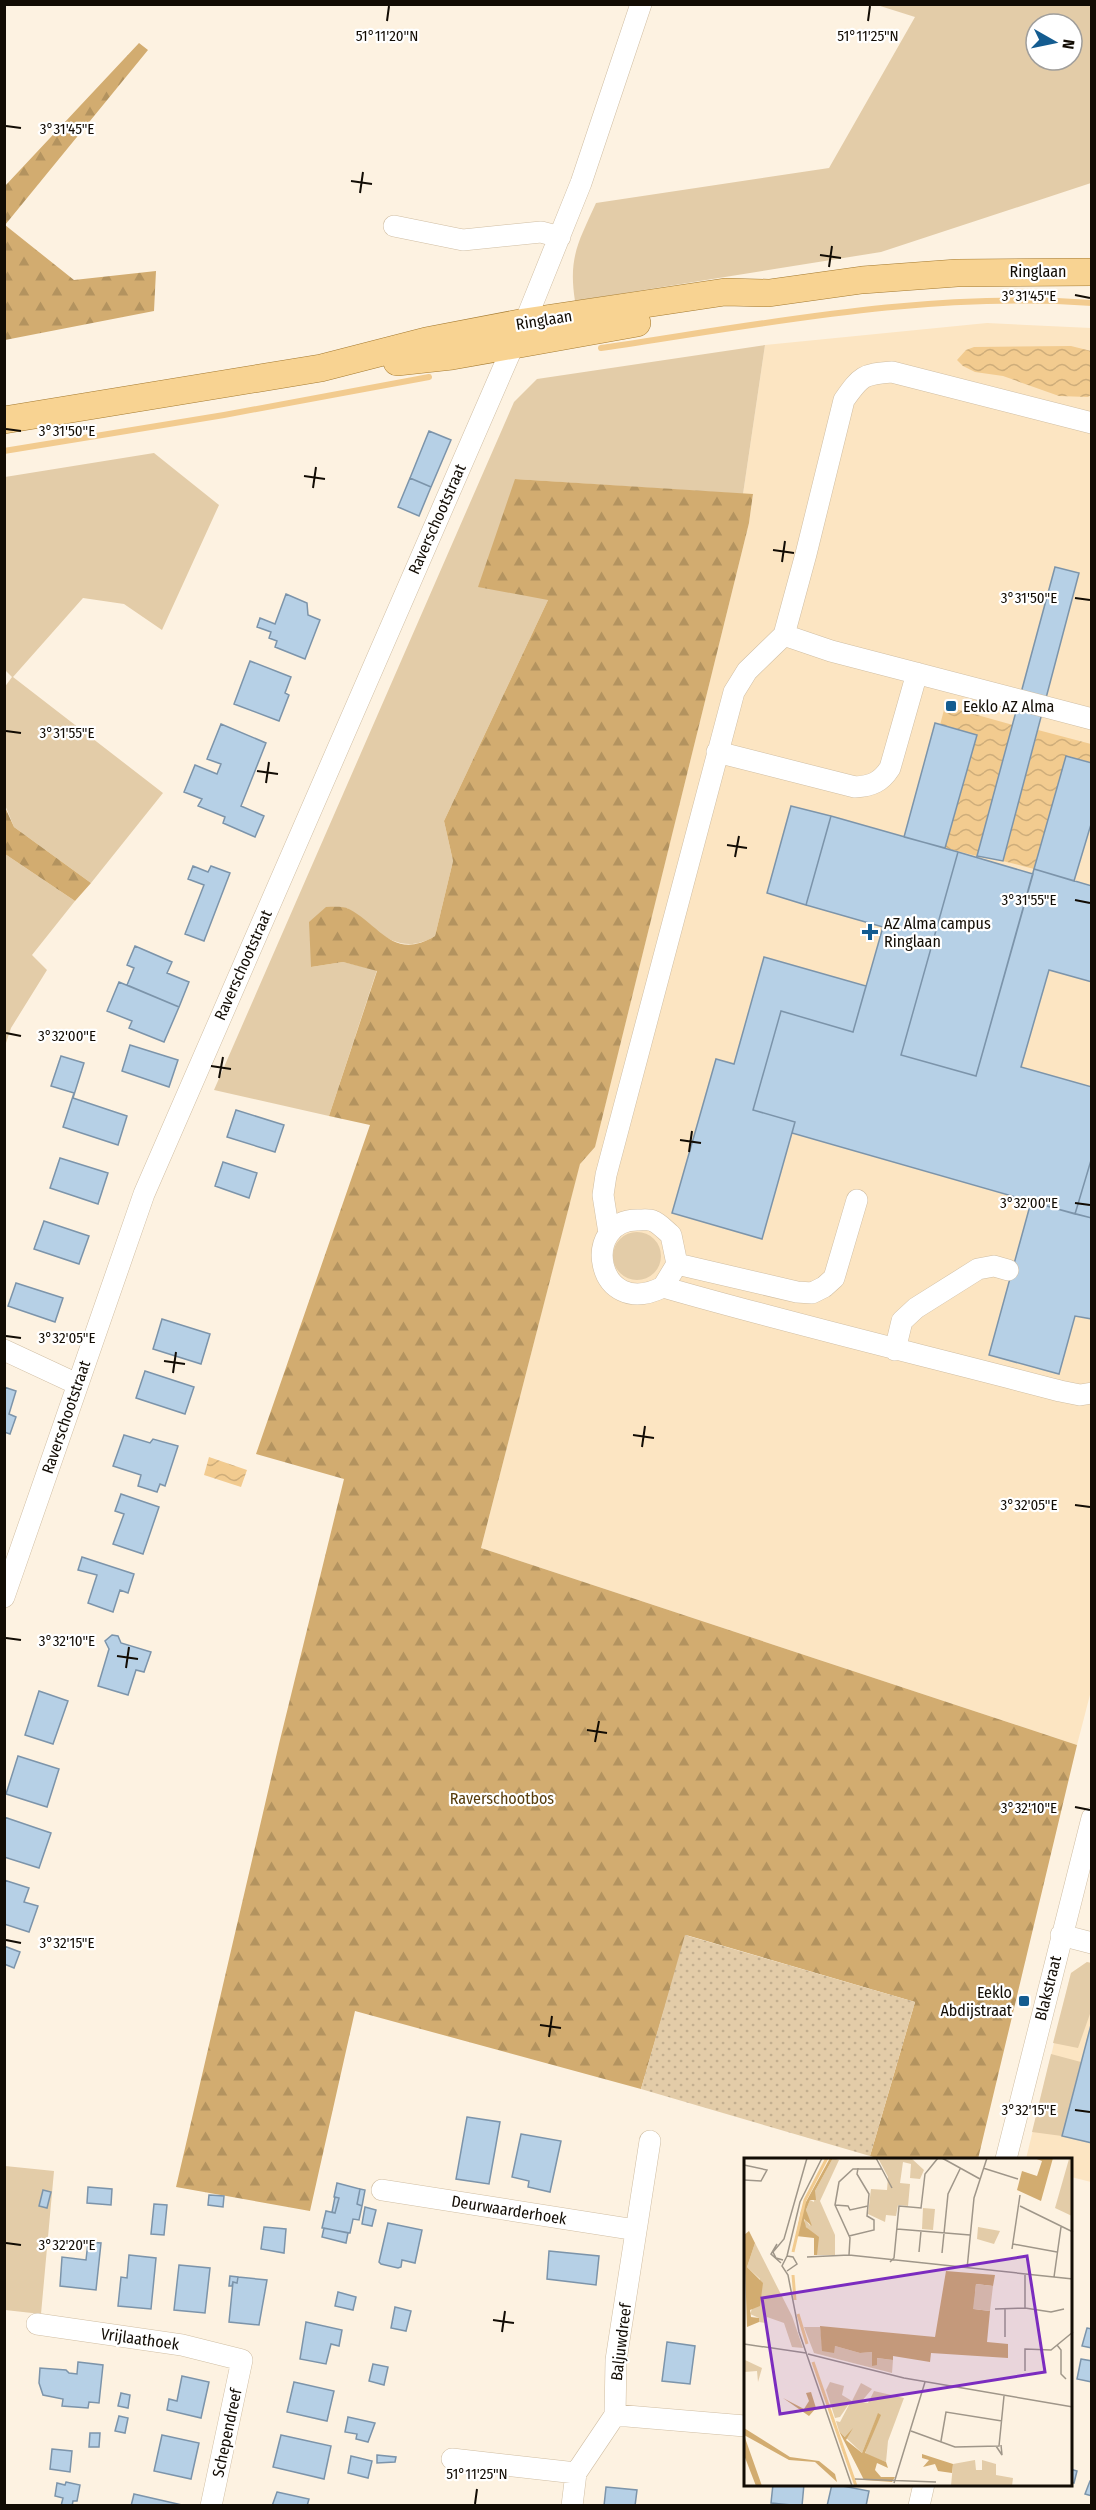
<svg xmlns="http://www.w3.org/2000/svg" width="1096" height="2510" font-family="'Fira Sans Condensed',sans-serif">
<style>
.built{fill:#fce5c2}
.grass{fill:#e3cca8;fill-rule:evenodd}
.forest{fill:url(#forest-firs)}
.park{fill:url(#park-dots)}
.water{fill:url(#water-waves)}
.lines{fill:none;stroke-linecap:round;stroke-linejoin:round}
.stream{stroke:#f2cb8f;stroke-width:6}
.building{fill:#b6d0e6;stroke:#7c94aa;stroke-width:1.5}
.minor-casing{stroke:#d0bea3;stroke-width:22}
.major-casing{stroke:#a47a31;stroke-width:28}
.minor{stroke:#fff;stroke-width:21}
.major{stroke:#f8d392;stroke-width:27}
.ticks{fill:none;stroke:#120c04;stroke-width:2}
.poi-dot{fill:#145c90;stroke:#fff;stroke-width:2}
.labels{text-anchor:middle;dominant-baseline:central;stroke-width:4.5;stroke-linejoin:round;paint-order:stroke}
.street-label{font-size:16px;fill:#120c04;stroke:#fff}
.poi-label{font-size:16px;fill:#120c04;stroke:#fff;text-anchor:start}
.park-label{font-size:16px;fill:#563c0b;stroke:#fff}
.inset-river{fill:none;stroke:#f2cb8f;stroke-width:3}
.inset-road{fill:none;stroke:#9f9689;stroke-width:1.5}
.view{fill:#7b2cbf;fill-opacity:0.15;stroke:#7b2cbf;stroke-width:3}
.inset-edge{fill:none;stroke:#120c04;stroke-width:3}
.ticks-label{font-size:15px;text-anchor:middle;fill:#120c04;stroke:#fff;stroke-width:4.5;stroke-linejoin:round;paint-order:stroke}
</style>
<defs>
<pattern id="forest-firs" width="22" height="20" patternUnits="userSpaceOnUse" patternTransform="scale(1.5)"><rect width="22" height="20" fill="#d2ac70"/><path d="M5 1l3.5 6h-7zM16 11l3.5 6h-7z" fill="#b3935f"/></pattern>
<pattern id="park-dots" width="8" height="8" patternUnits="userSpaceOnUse" patternTransform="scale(1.5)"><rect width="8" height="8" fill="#e3cca8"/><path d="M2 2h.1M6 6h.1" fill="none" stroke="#c2ae8f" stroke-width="1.8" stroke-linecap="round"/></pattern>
<pattern id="water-waves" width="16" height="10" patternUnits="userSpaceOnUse" patternTransform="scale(1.5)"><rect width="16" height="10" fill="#f2cb8f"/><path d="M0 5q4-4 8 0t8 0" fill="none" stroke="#cead7a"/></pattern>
</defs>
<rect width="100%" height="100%" fill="#fdf2e1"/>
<path class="built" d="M987,323L1091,328L1092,1687L1077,1745L481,1548L580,1163L595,1146L749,523L753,495L743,494L765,345Z
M1087,1962L1091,1963V2182L1071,2177L1070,2159H1026L1071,1973Z"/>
<path class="grass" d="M877,5H1091V183L881,252L575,301C568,257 579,241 596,203L829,168L915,17ZM1036,24H1072V60H1036Z
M765,345L743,494L515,479L548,600L444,821L453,861L435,936C399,958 376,930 347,908L311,967L343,962L377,970L329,1116L214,1090L514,402L537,379Z
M154,453L219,505L162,630L124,604L83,598L13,677L163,793L91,883L14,827L5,805L4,688L12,677L4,669L5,477Z
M5,854L75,901L32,955L47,970L11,1028L5,1046Z
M613 1256a24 24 0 1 1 48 0a24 24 0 1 1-48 0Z
M1087,1962L1091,1963V2011L1078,2048L1053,2043L1071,1973Z
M1051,2054L1081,2062L1062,2136L1032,2132Z
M5,2166L54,2171L41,2314L5,2310Z"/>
<path class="forest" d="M139,43L148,50L5,225L74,280L156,271L154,311L5,340V186Z
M515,479L753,494L749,523L595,1147L580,1164L481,1548L1077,1745L978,2159H880L870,2156L915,2002L686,1935L641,2089L355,2011L310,2211L176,2187L279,1744L344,1479L256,1454L370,1125L329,1116L377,971L343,962L311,967L309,922L326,907C333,907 343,906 349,909C381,926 393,961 435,936L453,861L444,821L548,600L478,587Z
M4,805L14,827L91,883L75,901L5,854Z"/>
<path class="park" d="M685,1935L915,2002L870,2156L641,2089Z"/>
<path class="water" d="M1071,346L1091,351V395L1088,397L1059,396L1003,376L975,372L963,366L957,360L966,350L974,347Z
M945,706L1013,725L977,856L945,848L977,735L940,725Z
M1038,730L1091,744V763L1034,869L1003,861Z
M209,1457L247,1470L241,1487L204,1475Z"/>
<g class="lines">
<path class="stream" d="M601,348C764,324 926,291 1092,303
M4,451L224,415L429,377"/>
</g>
<path class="building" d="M429,431L451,440L431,487L410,478Z
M410,478L431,487L419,516L398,507Z
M1055,567L1079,573L1003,861L977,856Z
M286,594L307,603L308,615L320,620L305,659L275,647L277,641L269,638L271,632L257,627L260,618L275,624Z
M250,661L291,677L285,693L289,695L279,721L234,704Z
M935,723L977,735L945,848L904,837Z
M221,724L266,743L241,806L264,816L255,837L223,823L225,817L198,806L202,799L184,792L195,765L217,774L221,764L207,759Z
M1066,756L1092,763V821L1074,881L1034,869Z
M791,806L831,816L806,905L767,893Z
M831,816L958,852L901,1055L976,1076L1034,869L1092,886V982L1049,970L1021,1067L1092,1087V1157L1075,1214L792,1133L795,1122L753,1110L781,1011L853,1032L883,927L806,905Z
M958,852L1033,874L976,1076L901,1055Z
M193,866L208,872L211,866L230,873L204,941L185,934L204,885L188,879Z
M135,946L172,962L167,973L189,982L179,1007L127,985L134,968L127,965Z
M764,957L866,986L853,1032L781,1011L753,1110L795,1122L762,1239L672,1213L716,1059L734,1064Z
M119,982L179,1007L164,1042L129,1028L132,1021L107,1011Z
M130,1045L178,1060L169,1087L122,1071Z
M61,1056L84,1063L73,1098L127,1116L118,1145L63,1127L74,1093L51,1086Z
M236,1110L284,1125L275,1152L227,1137Z
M1092,1157V1218L1075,1214Z
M60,1158L108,1173L98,1204L50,1188Z
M223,1162L257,1173L249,1198L215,1186Z
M1031,1202L1092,1218V1319L1075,1316L1059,1374L989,1355Z
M44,1221L89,1236L79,1264L34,1249Z
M16,1283L63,1298L55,1322L8,1306Z
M162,1319L210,1334L201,1364L153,1349Z
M145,1371L194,1387L185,1414L136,1398Z
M4,1387L16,1391L9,1414L16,1417L10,1434L4,1432Z
M124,1435L150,1443L153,1439L178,1446L165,1486L160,1484L157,1492L138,1486L141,1475L113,1466Z
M121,1494L159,1507L143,1554L113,1544L124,1514L115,1511Z
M82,1557L134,1574L128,1593L120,1590L113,1612L88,1603L97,1575L78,1570Z
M112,1635L118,1636L121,1643L151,1652L144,1672L136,1670L128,1695L98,1686L109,1649L105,1641Z
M39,1691L68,1701L53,1744L25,1735Z
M18,1756L59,1769L47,1807L6,1794Z
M4,1817L51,1833L39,1868L4,1857Z
M4,1880L29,1888L24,1902L38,1906L29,1932L4,1924Z
M4,1946L20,1952L14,1968L4,1964Z
M1092,2021V2143L1062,2136Z
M467,2117L500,2122L489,2184L456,2179Z
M521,2134L561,2141L550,2192L528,2187L529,2181L512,2177Z
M337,2183L360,2189L357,2204L362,2206L359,2220L353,2219L350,2233L322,2228L326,2211L335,2213L339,2198L334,2197Z
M88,2187L112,2189L111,2205L87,2203Z
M360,2189L365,2190L362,2206L357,2204Z
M43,2190L51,2192L47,2208L39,2206Z
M209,2195L224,2196L223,2207L208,2205Z
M335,2197L339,2198L335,2213L332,2212Z
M154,2204L167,2205L164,2235L151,2234Z
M365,2207L376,2210L372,2226L362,2224Z
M388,2223L422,2230L415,2263L402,2260L401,2267L398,2268L381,2264L379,2262Z
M264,2227L286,2229L284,2253L261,2249Z
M324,2228L348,2233L346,2243L322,2237Z
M88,2242L101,2243L96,2290L60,2286L62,2257L86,2260Z
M549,2251L599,2256L596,2285L547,2279Z
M129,2255L156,2258L151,2309L118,2306L121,2277L127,2278Z
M179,2265L210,2268L205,2313L174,2310Z
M230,2276L238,2277L237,2283L233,2282L232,2286H229Z
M238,2277L267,2280L259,2325L229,2322L233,2282L237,2283Z
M338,2292L356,2297L353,2310L335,2306Z
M395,2307L411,2311L406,2331L391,2328Z
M306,2322L342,2330L339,2346L331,2344L326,2364L300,2359Z
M1087,2328L1092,2329V2348L1082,2346Z
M667,2342L695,2346L690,2384L662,2381Z
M1081,2359L1092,2361V2382L1077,2379Z
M78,2362L103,2365L99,2403L89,2402L88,2408L62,2406L63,2399L43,2395L39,2383L40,2368L66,2370L69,2373L77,2374Z
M373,2364L388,2367L384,2385L369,2381Z
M182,2376L209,2382L201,2418L167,2410L169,2399L177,2401Z
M294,2382L334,2391L327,2421L287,2412Z
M121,2393L130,2395L128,2408L118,2406Z
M119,2416L128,2418L125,2433L115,2431Z
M348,2417L375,2423L368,2442L356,2439L357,2434L345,2432Z
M90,2433H100L99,2447H89Z
M162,2435L199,2443L191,2479L154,2471Z
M281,2435L331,2446L324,2479L273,2467Z
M52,2449L72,2451L70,2472L50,2469Z
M377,2455L396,2457L395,2462L377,2463Z
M351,2456L372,2461L368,2478L348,2473Z
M1070,2469L1077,2471L1074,2483L1070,2482Z
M1090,2481H1092V2496L1085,2494Z
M66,2482L80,2485L77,2501H73L72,2506H61L63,2498L55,2496L57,2483L65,2485Z
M773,2484H804L802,2506L771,2503Z
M832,2484L869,2491L866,2506H827Z
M606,2487L637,2490L635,2506H604Z
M277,2492L309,2499L307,2506H272Z
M134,2494L182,2505L131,2506Z"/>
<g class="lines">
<defs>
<path id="minor" d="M394,226L463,240L541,232L560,237
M525,322L581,183L641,4
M784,635L831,651L1092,719
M717,752L855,787C872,786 881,782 890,768L917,673
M609,1233L603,1195L606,1175L734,692L747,671L784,635L806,554L844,400C861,376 863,374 892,372L1092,423
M677,1264L797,1292L812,1293L824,1287L834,1278L857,1200
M663,1287L677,1264L671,1235C666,1231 659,1223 653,1221C649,1219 643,1220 639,1220C580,1218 595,1321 663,1287C795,1325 927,1356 1060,1391L1080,1395L1092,1393
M4,1350L77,1384
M895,1350L902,1321L916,1308L978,1269L994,1266L1008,1270
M4,1597L144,1194L513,346
M1061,1935L1092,1943
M650,2141L616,2360L615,2415L745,2426
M1006,2159L1092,1818
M382,2190L636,2230
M37,2324L182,2345L242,2360L211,2506
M452,2459L576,2473
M572,2506L576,2473L615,2415
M919,2506L924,2484"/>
<path id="major" d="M397,362L452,356L637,323
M4,420L321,368L426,341L525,322L725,292L769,293L862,280L957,273L1092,272"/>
</defs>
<use href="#minor" class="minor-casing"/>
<use href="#major" class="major-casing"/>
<use href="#minor" class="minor"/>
<use href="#major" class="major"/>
</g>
<path class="ticks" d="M387,21L389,6M868,21L870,6M6,126L21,128M351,181L372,184M360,193L363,172M820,255L841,258M829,267L832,246M1075,295L1090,298M6,429L21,431M304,476L325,479M313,488L316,467M773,550L794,553M782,562L785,541M1075,598L1090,600M6,731L21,733M257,771L278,774M266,783L269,762M727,845L747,848M735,857L739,836M1075,900L1090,903M6,1033L21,1036M211,1066L231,1069M219,1078L223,1057M680,1140L701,1143M689,1152L692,1131M1075,1203L1090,1205M6,1336L21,1338M164,1361L185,1364M173,1373L176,1352M633,1435L654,1438M642,1447L645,1426M1075,1505L1090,1507M6,1638L21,1640M117,1656L138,1659M126,1668L129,1647M587,1730L607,1733M595,1742L599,1721M1075,1807L1090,1810M6,1940L21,1943M540,2025L561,2028M549,2037L552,2016M1075,2110L1090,2112M6,2243L21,2245M493,2320L514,2323M502,2332L505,2311M475,2504L477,2489"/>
<g class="poi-dot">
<rect x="945" y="700" width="12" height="12" rx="3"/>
<path d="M867 923h6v6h6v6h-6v6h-6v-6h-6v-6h6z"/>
<rect x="1018" y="1995" width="12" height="12" rx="3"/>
</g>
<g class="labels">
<g class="street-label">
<text x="1038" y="271">Ringlaan</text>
<text transform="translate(544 320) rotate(-9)">Ringlaan</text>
<text transform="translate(437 519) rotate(-66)">Raverschootstraat</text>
<text transform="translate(243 965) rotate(-66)">Raverschootstraat</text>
<text transform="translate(66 1417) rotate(-71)">Raverschootstraat</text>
<text transform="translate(1048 1988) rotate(-76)">Blakstraat</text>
<text transform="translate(509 2210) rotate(9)">Deurwaarderhoek</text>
<text transform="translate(140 2339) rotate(8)">Vrijlaathoek</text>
<text transform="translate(621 2342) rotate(-83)">Baljuwdreef</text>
<text transform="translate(227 2433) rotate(-78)">Schependreef</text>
</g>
<g class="poi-label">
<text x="963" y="706">Eeklo AZ Alma</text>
<text x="884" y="923">AZ Alma campus<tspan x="884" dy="18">Ringlaan</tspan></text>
<text x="1012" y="1992" text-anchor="end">Eeklo<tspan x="1012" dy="18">Abdijstraat</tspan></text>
</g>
<g class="park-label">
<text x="502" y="1798">Raverschootbos</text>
</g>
</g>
<g transform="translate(744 2158)">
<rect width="328" height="328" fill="#fdf2e1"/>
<path d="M89,0L95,2L76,43L91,77V97H73L71,77L61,68V61L66,68L62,52L66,42L70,44L71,33ZM325,1L328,2V58L311,50ZM234,69L256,73L250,86L233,81ZM11,85L48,158L59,190L48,189L40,165L23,159L22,165L15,164V160L6,156L9,148H16V121L3,109ZM60,169H76L79,193L91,188L116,195L128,194L132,203V200L149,202L148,215L70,195ZM1,197V202L18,210L14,224L13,213L0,214ZM86,224L100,228L98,237L108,243L117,225L128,231L117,244L124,245L130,233L160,240L144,283L142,304L121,296L134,256L118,295L95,273L92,263L96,264L107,243L96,259L91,260L82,232ZM231,302L232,312H238V302L252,306V317L269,320L268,328H207L209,306Z" fill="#e3cca8"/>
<path d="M86,0H89L71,33L72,42H66L62,52L68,68L60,61L62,69L75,79L73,97H70V80L52,78L57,53ZM290,0H309L297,43L273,32L278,13L293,18L298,3ZM5,73L11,85L3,109L19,125L16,148L6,152L7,159L15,160V164L3,169L0,77ZM202,113L251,117L249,128L232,126L230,151L246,153L243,184L264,186V200L187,195L186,204L149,198V202L133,200V207L128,208V194L116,195L91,188L90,195L78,193L76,168L191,179ZM67,234L72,250L65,258L39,240L60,251L65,243L62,235ZM134,255L137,257L121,295L142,304L144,310L133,305L131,312L137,319H151L148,324L120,322L95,273L101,279L109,270L102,282L118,295ZM0,270L46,299L75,303L91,316L93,324L71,304L45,302L0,277L18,328H12L0,297ZM178,296L209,306L208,315L194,313L191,306L179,309L185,302L178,300Z" fill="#d2ac70"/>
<path d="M134,0H167L180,12L176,21L166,20L167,6L159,4L156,25L166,26L164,48L154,47L152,58L142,57L141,64L124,56L127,31L143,32L144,19ZM179,50L191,51L189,72L178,71ZM232,126L249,128L246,153L229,151Z" fill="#e3cca8"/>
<path class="inset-river" d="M49,94L61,42L83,0M49,117L51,142M54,156L63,186M69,204L112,328"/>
<path class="inset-road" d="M132,0L148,30M198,0L236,21M0,7L23,12L17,23L0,22M239,10L274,21M91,47L104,48L106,52L124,48M276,48L329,74M153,71L226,77M105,78L130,72V62L123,58L125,36L113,16L114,10M33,86L27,96L37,105M269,86L313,94M268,91L276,37M175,94L177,73M198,95L204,36L216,11M105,97L106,80L91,47L95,24L109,11H138M43,98L38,108L44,117L55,174L108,328M43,98L56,44L78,0M63,99L105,97L329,121M39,102L32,100L29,94L40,81L63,0M146,104L150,100L155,48L177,50L181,16L194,0M223,111L230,40L243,0M43,113L53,106L49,99L43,98M310,119L317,69M281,150L307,154L320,151M251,151L281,150V116M261,151V179M0,186L62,195M313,187L317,192V216L322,221M64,196L160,220L329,249M281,213V191L307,192L329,174M167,273L211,289L255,288L260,238M197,283L202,254L258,263M252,288L258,297L257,287M111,321L192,324M150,325L181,224"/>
<path class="view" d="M283,98L301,214L36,256L18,140Z"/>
<rect width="328" height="328" class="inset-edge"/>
</g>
<g class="ticks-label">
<text x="868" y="41">51°11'25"N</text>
<text x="387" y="41">51°11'20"N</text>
<text x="67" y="134">3°31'45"E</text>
<text x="1029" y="301">3°31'45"E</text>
<text x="67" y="436">3°31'50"E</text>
<text x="1029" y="603">3°31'50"E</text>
<text x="67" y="738">3°31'55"E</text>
<text x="1029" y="905">3°31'55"E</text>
<text x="67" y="1041">3°32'00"E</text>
<text x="1029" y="1208">3°32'00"E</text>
<text x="67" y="1343">3°32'05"E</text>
<text x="1029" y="1510">3°32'05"E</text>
<text x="67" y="1646">3°32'10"E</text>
<text x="1029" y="1813">3°32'10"E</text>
<text x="67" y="1948">3°32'15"E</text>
<text x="1029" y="2115">3°32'15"E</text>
<text x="67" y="2250">3°32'20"E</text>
<text x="477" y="2479">51°11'25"N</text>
</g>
<rect width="1096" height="2510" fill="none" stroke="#120c04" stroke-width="12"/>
<g transform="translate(1054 42) rotate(99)"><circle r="28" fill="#ffffff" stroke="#a09e9b" stroke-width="1.5"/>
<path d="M0-4.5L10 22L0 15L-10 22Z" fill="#145c90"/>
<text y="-9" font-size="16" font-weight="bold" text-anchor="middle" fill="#120c04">N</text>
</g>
</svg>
